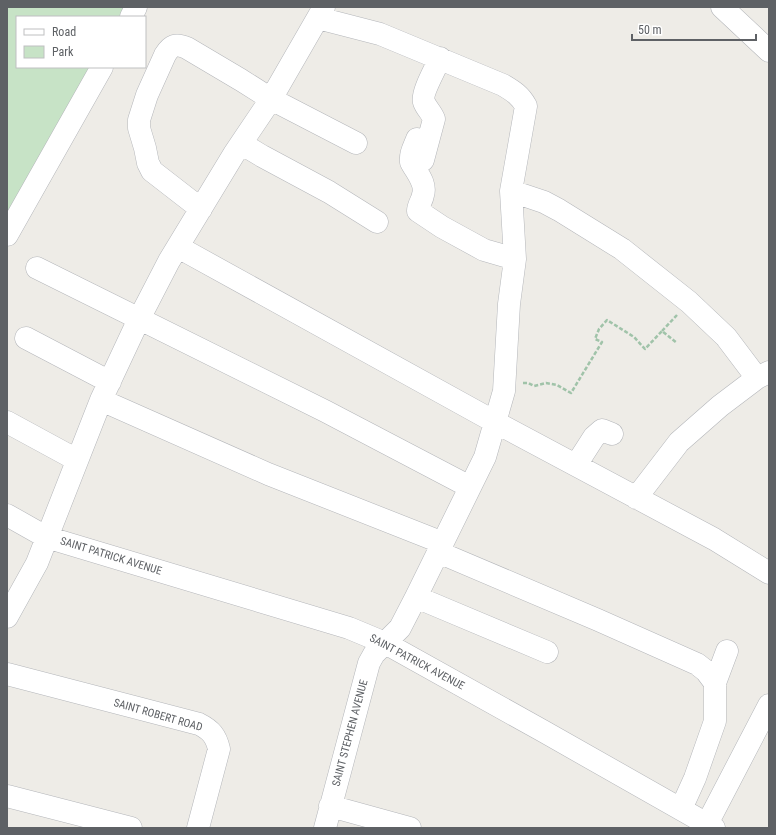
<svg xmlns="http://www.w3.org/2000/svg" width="776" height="835" font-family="'Roboto Condensed',sans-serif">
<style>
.green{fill:#c7e3c6}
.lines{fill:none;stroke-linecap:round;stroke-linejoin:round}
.minor-casing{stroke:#b4b6ba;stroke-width:23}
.path{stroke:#a0c3a9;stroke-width:2.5;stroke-dasharray:4 2;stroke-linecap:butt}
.minor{stroke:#fff;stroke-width:22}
.labels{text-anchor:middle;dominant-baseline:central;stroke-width:4;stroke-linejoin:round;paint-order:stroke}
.street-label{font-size:11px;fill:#5e6165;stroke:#fff}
</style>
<rect width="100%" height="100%" fill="#eeece7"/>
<path class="green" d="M7,7H131L126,17H17V67H97L7,222Z"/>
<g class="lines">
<defs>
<path id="minor" d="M722,7L769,51
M131,17L136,7
M318,18L380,34L503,85C513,91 520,95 526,106L511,191L515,259L509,304L504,391L485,457L416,597L400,628L374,654L369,663L325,828
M417,139C414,147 410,153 411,162C416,172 427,183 423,195C422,201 418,205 418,211L442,227L484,250L515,259
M242,144L262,156L329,192L377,222
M423,160L434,119C432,113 426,108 424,102C421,93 436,68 440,58
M511,191L544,202L559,210L622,249L689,302L726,337L757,378
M201,209L152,171L148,163L145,148L139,128V120L147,95L165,55C171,45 176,43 187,48L241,80L271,99L356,143
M7,235L102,67
M178,247L495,422L714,539L769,573
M37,268L325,411L470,487
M26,338L110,382
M101,400L268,474L443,543
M7,422L77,460
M576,465L594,437L602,430L612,434
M636,498L679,442L720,406L757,378L769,372
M7,515L46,537L349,628L385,643L543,731L714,828
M438,552L598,620L697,664L706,671L715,683
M416,597L547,652
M7,617L37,563L101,400L139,319L169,261L234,154L271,99L324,7
M7,674L199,724C211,730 216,736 219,749L198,828
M7,796L131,828
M330,806L410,828
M681,809L695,778L715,721V683L727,651
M707,824L769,705"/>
</defs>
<use href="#minor" class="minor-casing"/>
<path class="path" d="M662,331L677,315
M523,383H528L534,386L546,383L557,385L571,393L602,342L595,339L599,329L607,320L634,337L645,349L662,331L677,343"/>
<use href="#minor" class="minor"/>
</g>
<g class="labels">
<g class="street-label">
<text transform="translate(111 556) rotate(17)">SAINT PATRICK AVENUE</text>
<text transform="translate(417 662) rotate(28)">SAINT PATRICK AVENUE</text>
<text transform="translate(158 715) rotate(16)">SAINT ROBERT ROAD</text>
<text transform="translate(350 733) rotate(-75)">SAINT STEPHEN AVENUE</text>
</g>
</g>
<rect width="776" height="835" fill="none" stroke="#5e6165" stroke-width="16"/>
<rect x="16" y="16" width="130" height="52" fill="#ffffff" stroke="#bfc0c1"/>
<rect x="24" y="29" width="20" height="6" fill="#ffffff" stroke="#bfc0c1"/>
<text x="52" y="36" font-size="12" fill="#5e6165">Road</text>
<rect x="24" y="46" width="20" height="12" fill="#c7e3c6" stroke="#bfc0c1"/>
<text x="52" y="56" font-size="12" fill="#5e6165">Park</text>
<path d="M632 34v6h124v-6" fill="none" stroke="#5e6165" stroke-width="2"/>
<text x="638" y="34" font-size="12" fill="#5e6165" stroke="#ffffff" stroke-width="3" paint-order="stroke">50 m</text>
</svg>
